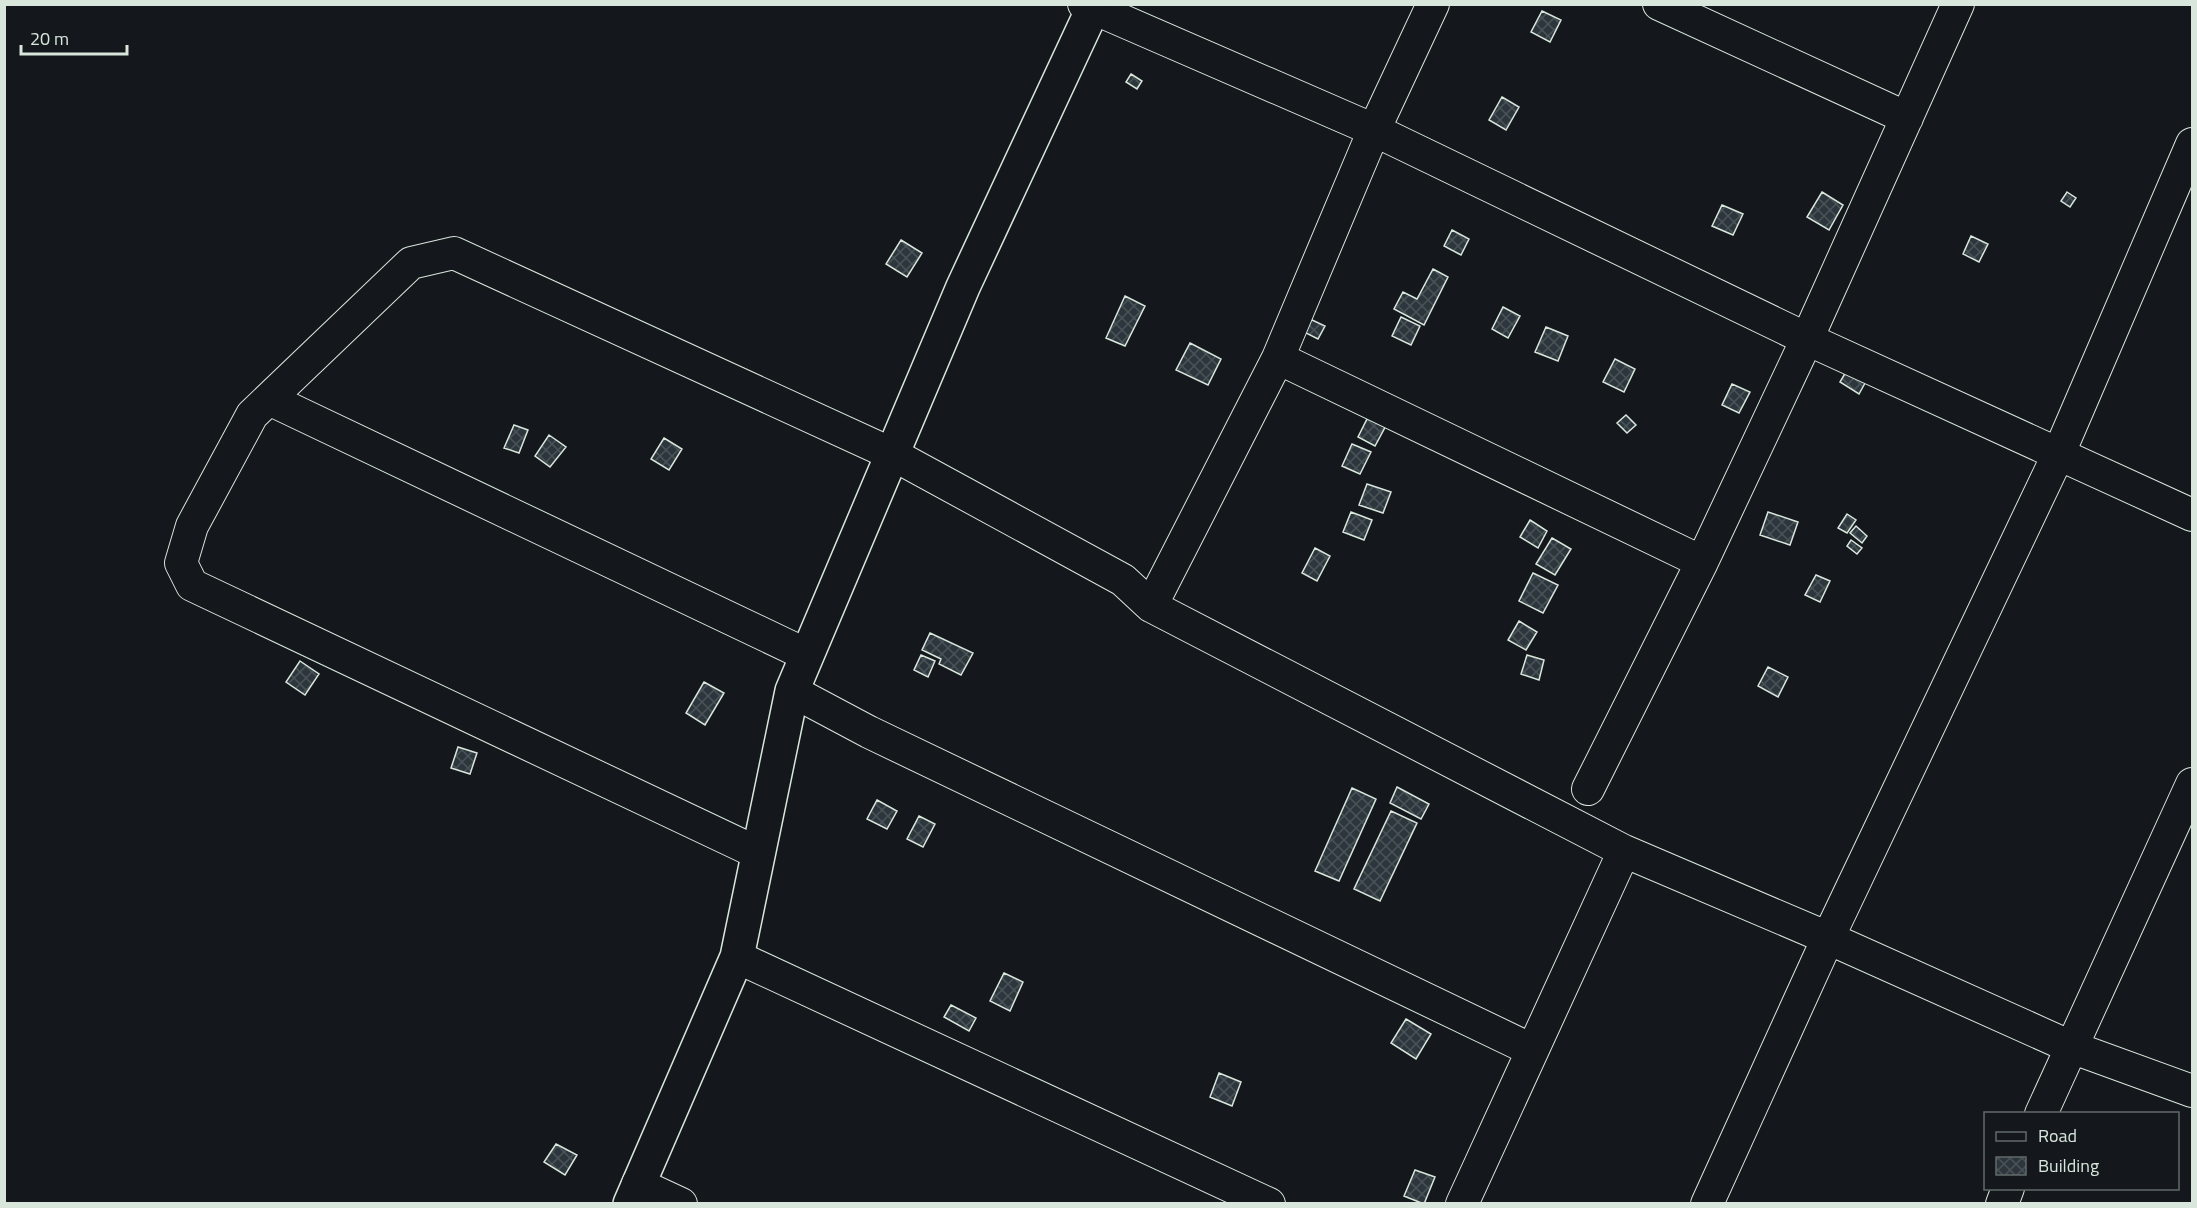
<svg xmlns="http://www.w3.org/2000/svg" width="2197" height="1208" font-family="'Titillium Web',sans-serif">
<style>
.building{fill:url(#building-cross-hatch);stroke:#d8e6dc;stroke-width:1.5}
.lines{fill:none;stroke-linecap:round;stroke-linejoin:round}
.minor-casing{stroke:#d8e6dc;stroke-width:34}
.tertiary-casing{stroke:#d8e6dc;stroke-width:36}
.minor{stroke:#14181c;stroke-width:32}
.tertiary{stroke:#14181c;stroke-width:33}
</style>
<defs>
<pattern id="building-cross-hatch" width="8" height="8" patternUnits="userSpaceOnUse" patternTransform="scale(1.5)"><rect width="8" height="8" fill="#2c363c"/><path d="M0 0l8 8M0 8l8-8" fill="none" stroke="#4a5358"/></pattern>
</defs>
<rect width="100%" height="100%" fill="#14181c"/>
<path class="building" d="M1542,11L1561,20L1550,42L1531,32Z
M1131,74L1142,81L1137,89L1126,82Z
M1502,97L1519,107L1506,130L1489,120Z
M1822,192L1843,205L1829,230L1807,217Z
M2067,192L2076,198L2070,207L2061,201Z
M1722,205L1743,214L1733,235L1712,226Z
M1452,230L1469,239L1461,255L1444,246Z
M1971,236L1988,244L1979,262L1963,254Z
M901,240L922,253L907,277L886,264Z
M1433,269L1448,277L1424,325L1394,309L1403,292L1417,299Z
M1125,296L1145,306L1125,346L1106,338Z
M1503,307L1520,316L1508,338L1492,329Z
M1401,317L1420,326L1411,345L1392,336Z
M1310,319L1325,326L1318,339L1304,332Z
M1546,327L1568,336L1558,361L1535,352Z
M1190,343L1221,359L1208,385L1176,370Z
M1615,359L1635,369L1624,392L1603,382Z
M1851,363L1870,374L1859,394L1840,382Z
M1732,384L1750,392L1739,413L1722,405Z
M1371,411L1389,420L1375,446L1358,437Z
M1626,415L1636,425L1627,433L1617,423Z
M514,425L528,430L519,453L504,448Z
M549,435L566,447L550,467L535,456Z
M664,438L682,449L669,470L651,459Z
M1352,444L1371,452L1360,474L1342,466Z
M1367,484L1391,492L1383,513L1359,505Z
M1351,512L1372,520L1364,540L1343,532Z
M1768,512L1798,522L1790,545L1760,535Z
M1847,514L1856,520L1847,533L1838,528Z
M1530,520L1547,531L1538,548L1520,537Z
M1856,526L1867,536L1862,543L1850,533Z
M1552,538L1571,549L1555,575L1536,564Z
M1851,540L1862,548L1857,554L1847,546Z
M1315,548L1330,556L1317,581L1302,573Z
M1533,573L1558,585L1543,613L1519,601Z
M1816,575L1830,581L1820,602L1805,595Z
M1519,621L1537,632L1526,650L1508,640Z
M930,633L973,653L961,675L939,664L941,659L922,650Z
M921,655L935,661L928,677L914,670Z
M1527,655L1544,660L1539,680L1521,674Z
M300,661L319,674L305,695L286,682Z
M1768,667L1788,677L1778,697L1758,686Z
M704,682L724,693L705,725L686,713Z
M458,747L477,753L470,774L451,768Z
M1397,787L1429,804L1421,819L1390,803Z
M1352,788L1376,799L1339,881L1315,871Z
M877,800L897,811L887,829L867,819Z
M1391,811L1417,823L1380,901L1354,889Z
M919,816L935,824L923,847L907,839Z
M1004,973L1023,982L1010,1011L990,1001Z
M951,1005L976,1018L969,1031L944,1017Z
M1406,1019L1431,1034L1416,1059L1391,1043Z
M1219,1073L1241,1082L1232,1106L1210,1097Z
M556,1144L577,1155L565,1175L544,1162Z
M1415,1170L1435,1177L1424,1204L1404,1196Z"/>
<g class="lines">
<defs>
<path id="minor" d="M1084,4L1374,130L1807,339L2192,515
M1659,4L1907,118
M1278,358L1702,562
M269,399L807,655
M1151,606L1278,358L1374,130L1433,4
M792,691L869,732L1532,1050
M1588,789L1702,562L1807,339L1958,4
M758,853L192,585L181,563L192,526L252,415L411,263L454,253L892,454L1123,580L1151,606L1624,851L1828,938L2071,1047L2192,1091
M737,957L1269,1204
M2041,1114L2192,784
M638,1184L681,1204
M1462,1204L1624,851
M1707,1204L1828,938L2059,453L2192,144
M2002,1204L2008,1188"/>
<path id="tertiary" d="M630,1204L737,957L792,691L963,287L1095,4"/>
</defs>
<use href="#minor" class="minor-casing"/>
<use href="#tertiary" class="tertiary-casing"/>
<use href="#minor" class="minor"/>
<use href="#tertiary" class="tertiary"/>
</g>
<rect width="2197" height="1208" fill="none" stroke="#d8e6dc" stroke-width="12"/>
<rect x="1984" y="1112" width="195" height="78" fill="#14181c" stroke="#626a69" stroke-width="1.5"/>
<rect x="1996" y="1132" width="30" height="9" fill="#14181c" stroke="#626a69" stroke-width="1.5"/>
<text x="2038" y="1142" font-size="18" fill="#d8e6dc">Road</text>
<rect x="1996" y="1157" width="30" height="18" fill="url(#building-cross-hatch)" stroke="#626a69" stroke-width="1.5"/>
<text x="2038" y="1172" font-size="18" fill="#d8e6dc">Building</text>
<path d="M21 45v9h106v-9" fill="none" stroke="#d8e6dc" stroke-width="3"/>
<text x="30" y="45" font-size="18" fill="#d8e6dc" stroke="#14181c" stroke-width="4.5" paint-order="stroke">20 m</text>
</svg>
